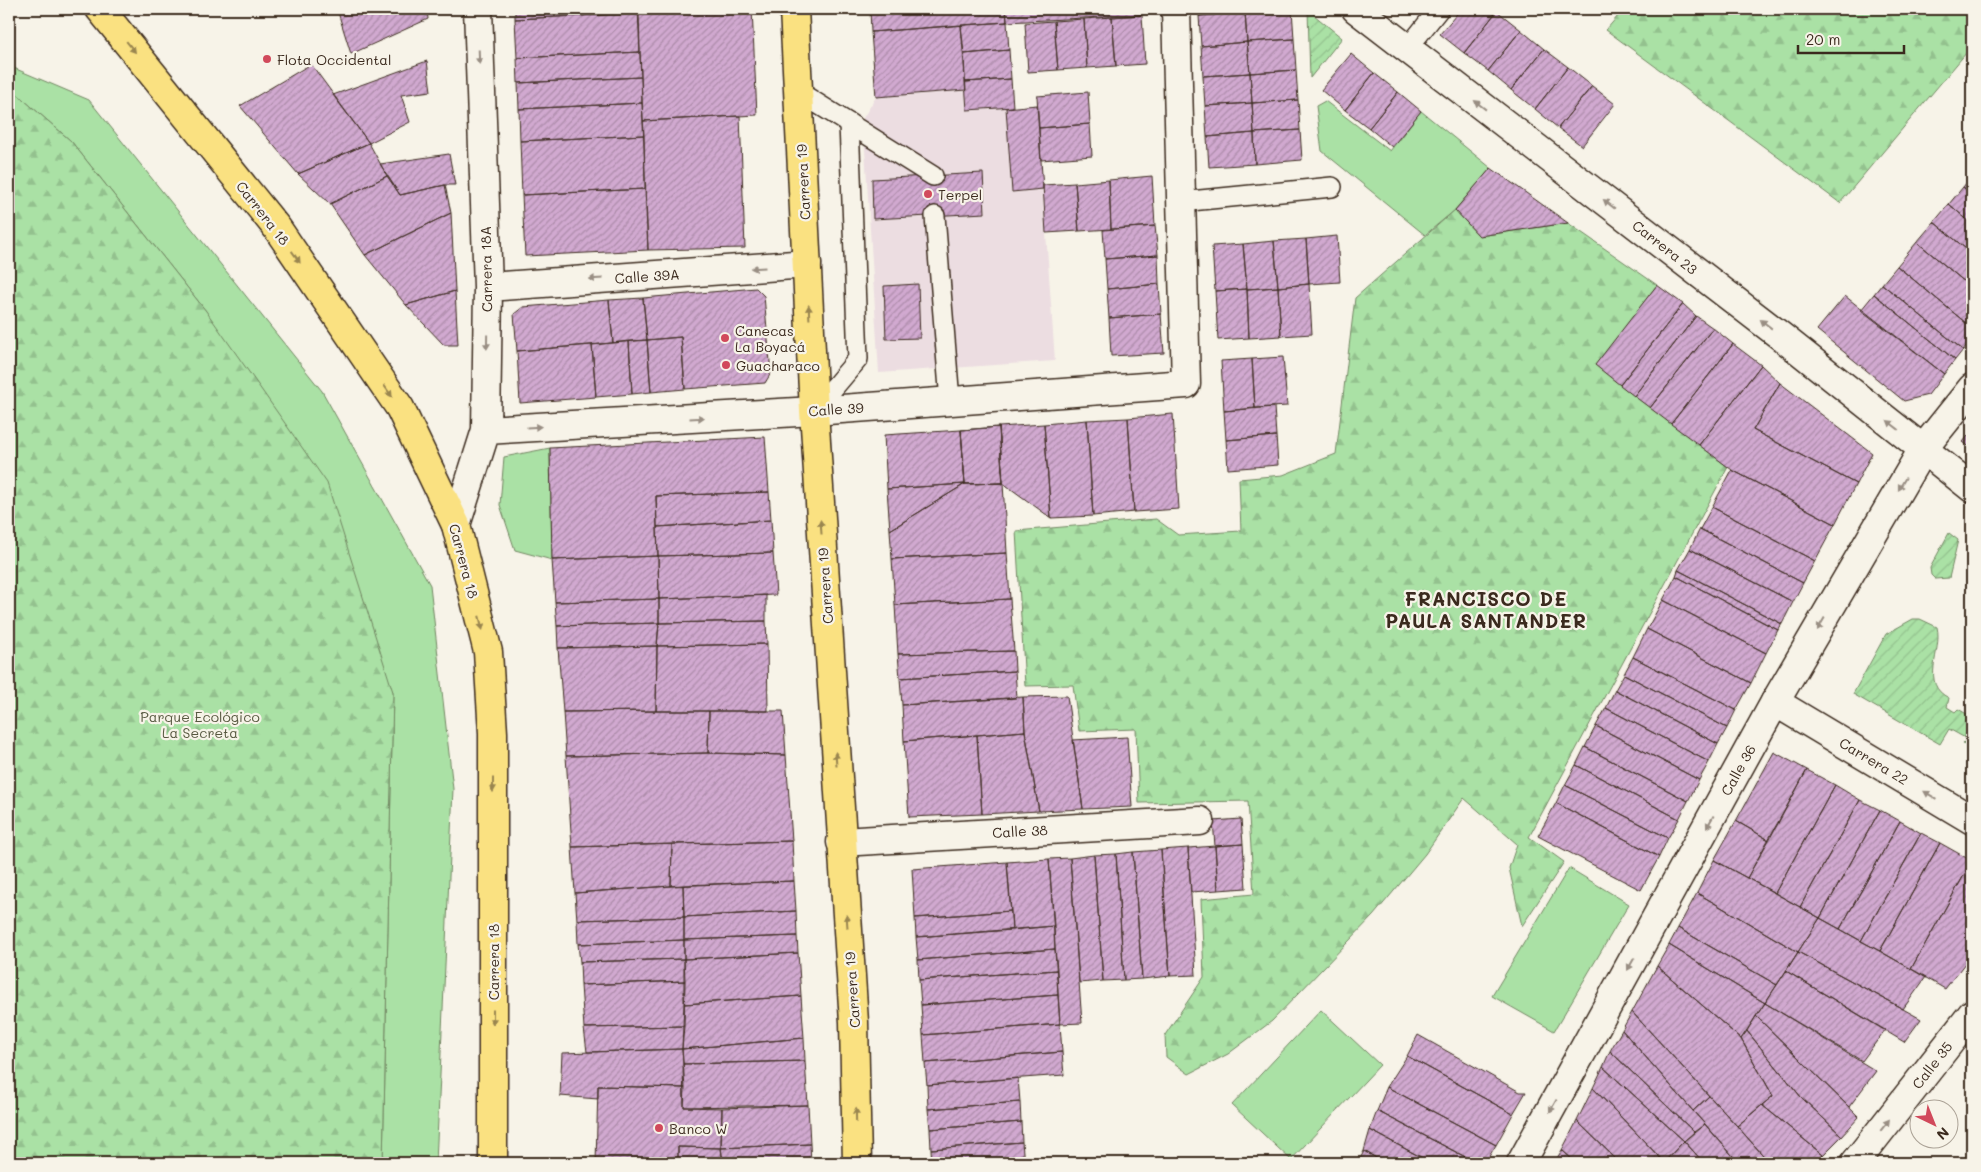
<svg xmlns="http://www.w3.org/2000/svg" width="1981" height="1172" font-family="Mali,sans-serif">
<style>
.built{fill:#ecdde1}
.green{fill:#aae1a5;stroke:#728662}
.forest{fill:url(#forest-firs);stroke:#728662}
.garden{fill:url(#garden-furrows);stroke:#728662}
.building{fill:url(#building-hatch);stroke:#3b2a1e}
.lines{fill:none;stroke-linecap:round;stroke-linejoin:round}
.lane-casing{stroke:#3b2a1e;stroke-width:22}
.street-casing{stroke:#3b2a1e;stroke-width:31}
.secondary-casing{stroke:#3b2a1e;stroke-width:31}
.primary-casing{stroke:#3b2a1e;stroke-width:31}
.lane{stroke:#f7f3e8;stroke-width:19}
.street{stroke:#f7f3e8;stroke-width:28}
.secondary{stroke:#f7f3e8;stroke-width:28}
.primary{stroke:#fae181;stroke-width:28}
.oneway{fill:#9a8650}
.oneway2{fill:#998e83}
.poi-dot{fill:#d1495b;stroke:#f7f3e8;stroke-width:2}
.labels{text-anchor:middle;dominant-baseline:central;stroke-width:4.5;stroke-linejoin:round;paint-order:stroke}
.poi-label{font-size:14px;fill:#3b2a1e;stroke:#f7f3e8;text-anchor:start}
.street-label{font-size:14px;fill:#3b2a1e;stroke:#f7f3e8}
.park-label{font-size:14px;fill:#575840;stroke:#f7f3e8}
.district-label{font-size:19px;font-weight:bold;letter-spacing:1px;fill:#3b2a1e;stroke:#f7f3e8}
</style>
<defs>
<pattern id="forest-firs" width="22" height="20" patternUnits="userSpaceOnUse" patternTransform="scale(1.25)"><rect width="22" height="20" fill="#aae1a5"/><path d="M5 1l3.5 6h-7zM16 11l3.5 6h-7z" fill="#93c18e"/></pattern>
<pattern id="garden-furrows" width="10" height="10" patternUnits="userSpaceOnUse" patternTransform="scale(1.25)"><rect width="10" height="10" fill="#aae1a5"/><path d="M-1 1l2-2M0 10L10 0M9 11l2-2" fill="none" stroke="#93c18e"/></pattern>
<pattern id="building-hatch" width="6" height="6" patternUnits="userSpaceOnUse" patternTransform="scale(1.25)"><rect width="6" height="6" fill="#d1a9d0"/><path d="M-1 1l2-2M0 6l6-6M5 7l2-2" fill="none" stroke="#ab8aa8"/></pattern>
</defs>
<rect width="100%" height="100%" fill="#f7f3e8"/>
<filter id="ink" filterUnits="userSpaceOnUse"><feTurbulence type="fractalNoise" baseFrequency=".02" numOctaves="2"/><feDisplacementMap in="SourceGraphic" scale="10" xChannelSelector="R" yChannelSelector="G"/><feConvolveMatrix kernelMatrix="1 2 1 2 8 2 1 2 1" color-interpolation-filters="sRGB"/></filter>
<g filter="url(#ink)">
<path class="built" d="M966,90L967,110L1037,105L1055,361L879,373L863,118L876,97Z"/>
<path class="green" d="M9,66L89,100L322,391L430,585L453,789L436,1163H383L393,692L206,311L71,141L9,87Z
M1325,101L1390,151L1421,111L1491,168L1455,210L1425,235L1322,151L1316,106Z
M550,448L552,560L515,550L500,505L504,457Z
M1569,868L1629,904L1554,1031L1492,996Z
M1321,1010L1380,1065L1291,1160L1232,1105Z"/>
<path class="forest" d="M1624,9H1972V46L1840,203L1606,30Z
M9,87L71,141L206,311L327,483L393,692L383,1163H9Z
M1455,210L1479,236L1568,223L1657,285L1596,365L1728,467L1529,837L1564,862L1522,926L1509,868L1517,844L1464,798L1425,854L1373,916L1272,1021L1228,1054L1189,1074L1166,1057L1165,1035L1204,977L1201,899L1254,894L1248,801L1139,803L1136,729L1079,731L1073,685L1025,686L1016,531L1156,519L1178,535L1241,531L1239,479L1283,475L1336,454L1355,298Z"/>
<path class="garden" d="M1308,10L1342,38L1310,78Z
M1949,533L1958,540L1949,578L1935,579L1931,575L1930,568Z
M1913,619H1920L1937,627C1943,651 1919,684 1949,698L1947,707L1955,712L1958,709L1972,717V734L1969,746L1963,743L1967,739L1949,729L1940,744L1853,694L1886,634Z"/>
<path class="building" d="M337,9H427L428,19L351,54Z
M515,9H638L639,13L515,19Z
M638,9H752L757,115L643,121Z
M870,9H1006L1007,22L871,32Z
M1006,9H1142V15L1007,22Z
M1199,9H1245V12L1199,16Z
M1292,9L1294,39L1247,42L1245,12Z
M1461,9H1494L1497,11L1464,53L1440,34Z
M1497,11L1521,30L1488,71L1464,53Z
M1245,12L1247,42L1201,46L1199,16Z
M639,13L640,52L517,58L515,19Z
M1142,15L1145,64L1116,66L1112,17Z
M1112,17L1116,66L1087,68L1084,19Z
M1084,19L1087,68L1058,70L1054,21Z
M1054,21L1058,70L1028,72L1025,23Z
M1007,22L1009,50L964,54L961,25Z
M961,25L966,90L876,97L871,32Z
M1521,30L1544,49L1511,90L1488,71Z
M1294,39L1296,70L1250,73L1247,42Z
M1247,42L1250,73L1203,76L1201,46Z
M1544,49L1568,67L1535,109L1511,90Z
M1009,50L1011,79L965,82L964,54Z
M640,52L641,77L518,83L517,58Z
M1351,54L1374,73L1345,110L1321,90Z
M427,61L431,91L401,95L410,122L369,143L333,95Z
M311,64L369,143L298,174L240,106Z
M1568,67L1592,86L1558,128L1535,109Z
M1296,70L1298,100L1252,103L1250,73Z
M1250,73L1252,103L1205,106L1203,76Z
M1374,73L1398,92L1369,128L1345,110Z
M641,77L642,103L519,109L518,83Z
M1011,79L1013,107L967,110L965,82Z
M1592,86L1615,104L1582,146L1558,128Z
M1088,92L1090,124L1039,128L1037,96Z
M1398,92L1421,111L1392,147L1369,128Z
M1298,100L1300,130L1254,133L1252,103Z
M642,103L644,135L520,141L519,109Z
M1252,103L1254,133L1207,137L1205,106Z
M1037,105L1043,189L1012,192L1006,108Z
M740,116L745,248L648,250L643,121Z
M1090,124L1092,156L1041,160L1039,128Z
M1300,130L1302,160L1255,164L1254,133Z
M1254,133L1255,164L1209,167L1207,137Z
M644,135L645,189L522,195L520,141Z
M369,143L387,176L330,204L298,174Z
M449,154L455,185H445L400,195L380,164Z
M1491,168L1568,223L1479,236L1455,210Z
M983,173L985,213L873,219L872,179Z
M387,176L400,195L445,185L451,213L365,255L330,204Z
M1152,176L1155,226L1111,229L1109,180Z
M1972,176V194L1963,187Z
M1109,180L1111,229L1079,231L1075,183Z
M1075,183L1079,231L1046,233L1043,185Z
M1963,187L1972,194V224L1949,204Z
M645,189L648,250L525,256L522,195Z
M1949,204L1972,224V254L1934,222Z
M451,213L455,291L406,305L365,255Z
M1934,222L1972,254V288L1917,242Z
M1155,226L1158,255L1105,259L1103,230Z
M1337,236L1340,282L1309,284L1306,239Z
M1306,239L1309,284L1278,287L1274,241Z
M1274,241L1278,287L1247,289L1243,244Z
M1917,242L1972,288V328L1897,266Z
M1243,244L1247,289L1215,291L1212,246Z
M1158,255L1159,284L1107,289L1105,259Z
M1897,266L1972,328V338L1963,350L1882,284Z
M918,284L920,338L886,339L884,286Z
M1159,284L1161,314L1109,318L1107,289Z
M1309,284L1312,334L1281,336L1278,287Z
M1882,284L1963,350L1955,360L1874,294Z
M1657,285L1683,304L1620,385L1595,365Z
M1278,287L1281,336L1249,338L1247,289Z
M756,288L764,296L771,373L765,383L685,389L681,337L647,340L643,298Z
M1247,289L1249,338L1218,340L1215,291Z
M455,291L458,345H444L406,305Z
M1874,294L1955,360L1944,374L1861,310Z
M1845,296L1944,374L1928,395L1904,401L1817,330Z
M643,298L647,340L613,343L609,300Z
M609,300L613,343L517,351L514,314L523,307Z
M1683,304L1696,316L1634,396L1620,385Z
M1161,314L1164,353L1111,356L1109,318Z
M1696,316L1713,328L1650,408L1634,396Z
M1713,328L1733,344L1671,424L1650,408Z
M681,337L685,389L651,392L647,340Z
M647,340L651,392L632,394L629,341Z
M629,341L632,394L596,397L592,345Z
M1733,344L1761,365L1699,445L1671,424Z
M592,345L596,397L520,403L517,351Z
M1283,357L1287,406L1255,408L1252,359Z
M1252,359L1255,408L1224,411L1221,361Z
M1761,365L1780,383L1753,430L1856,484L1835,524L1732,470L1699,445Z
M1780,383L1872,453L1856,484L1753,430Z
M1274,407L1276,436L1226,440L1224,411Z
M1173,414L1179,509L1134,512L1128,418Z
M1128,418L1134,512L1093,516L1087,420Z
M1087,420L1093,516L1051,518L1044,424Z
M1044,424L1051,518L1003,483L999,427Z
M999,427L1003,483L965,484L961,430Z
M999,427L1003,483L965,484L961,430Z
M961,430L965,484L887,489L884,435Z
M1972,431V449L1963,442Z
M1276,436L1278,465L1228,469L1226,440Z
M765,437L769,492L656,496L658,556L552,560L550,448Z
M1732,470L1835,524L1815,561L1712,507Z
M1003,483L1007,553L892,559L890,530L965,484Z
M965,484L890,530L887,489Z
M769,492L771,520L657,527L656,496Z
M1712,507L1815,561L1803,583L1700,529Z
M771,520L773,553L658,556L657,527Z
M1700,529L1803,583L1793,602L1690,549Z
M1690,549L1793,602L1782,624L1678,570Z
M773,553L776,595L659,599L658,556Z
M1007,553L1010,599L895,605L892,559Z
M658,556L659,599L555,602L552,560Z
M1678,570L1782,624L1778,630L1676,576Z
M1676,576L1778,630L1766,653L1663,600Z
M766,595V621L659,623V599Z
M659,599V623L557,626L555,602Z
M1010,599L1014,651L898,654L895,605Z
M1663,600L1766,653L1751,683L1647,629Z
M766,621L767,644L657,646L659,623Z
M659,623L657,646L558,648L557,626Z
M1647,629L1751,683L1736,710L1633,657Z
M767,644L768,711H656L657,646Z
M657,646L656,711L563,712L558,648Z
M1014,651L1015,671L900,678L898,654Z
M1633,657L1736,710L1727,728L1624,674Z
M1015,671L1017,698L902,705L900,678Z
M1624,674L1727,728L1718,744L1615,690Z
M1615,690L1718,744L1709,762L1606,708Z
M1067,696L1083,809L1039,811L1025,731L1023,697Z
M1023,697L1025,731L904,741L902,705Z
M1606,708L1709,762L1699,780L1596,726Z
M656,711H709L708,753L566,756L563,712Z
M709,711H783L786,755L708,753Z
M1596,726L1699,780L1688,801L1585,747Z
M1025,731L1039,811L982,814L977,735Z
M977,735L982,814L909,817L904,741Z
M1127,737L1132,807L1083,809L1073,740Z
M1585,747L1688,801L1679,819L1576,765Z
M1774,752L1807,770L1769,840L1736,821Z
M708,753L786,755L792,841L572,847L566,756Z
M1576,765L1679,819L1668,838L1565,785Z
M1807,770L1835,785L1775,893L1747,878Z
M1565,785L1668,838L1659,857L1556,803Z
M1835,785L1860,800L1800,907L1775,893Z
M1860,800L1880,810L1820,918L1800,907Z
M1556,803L1659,857L1641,890L1538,836Z
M1880,810L1900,821L1840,929L1820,918Z
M1241,819L1243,844L1215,846L1213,821Z
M1736,821L1769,840L1747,878L1714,860Z
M1900,821L1921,833L1861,941L1840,929Z
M1921,833L1940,843L1880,951L1861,941Z
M792,841L794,881L671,886L672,844Z
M1940,843L1972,861L1911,969L1880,951Z
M672,844L671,886L575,893L572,847Z
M1243,844L1246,888L1218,890L1215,846Z
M1215,846L1218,890L1191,892L1188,848Z
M1188,848L1196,975L1170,976L1161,850Z
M1161,850L1170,976L1142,979L1133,852Z
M1133,852L1142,979L1124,980L1116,854Z
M1116,854L1124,980L1103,981L1094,855Z
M1094,855L1103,981L1079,983L1070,858Z
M1070,858L1082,1023L1060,1024L1049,859Z
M1049,859L1054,926L1012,930L1007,862Z
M1714,860L1820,918L1798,952L1697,893Z
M1972,861V954L1945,989L1911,969Z
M1007,862L1011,911L915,918L912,869Z
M794,881L796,911L684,917L683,885Z
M683,885L684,917L577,920L575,893Z
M1697,893L1798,952L1777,985L1678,928Z
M796,911L797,936L684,940V917Z
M1011,911L1012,930L916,937L915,918Z
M684,917V940L578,944L577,920Z
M1820,918L1926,977L1903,1009L1798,952Z
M1054,926L1055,949L918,960L916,937Z
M1678,928L1777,985L1765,1003L1669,945Z
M797,936L798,953L684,959V940Z
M684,940V959L580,962L578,944Z
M1669,945L1765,1003L1741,1039L1657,966Z
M1055,949L1057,970L919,980L918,960Z
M1798,952L1903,1009L1921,1019L1904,1042L1786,971Z
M798,953L801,996L684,1004V959Z
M684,959L685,981L581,985L580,962Z
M1657,966L1741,1039L1773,1096L1737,1126L1632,1012Z
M1057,970L1058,995L921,1005L919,980Z
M1786,971L1885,1030L1862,1061L1765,1003Z
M685,981L684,1026L584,1028L581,985Z
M1058,995L1060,1024L923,1035L921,1005Z
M801,996L804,1038L682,1049L684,1004Z
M1765,1003L1876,1071L1849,1107L1756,1016Z
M1632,1012L1709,1096L1693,1111L1622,1030Z
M1756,1016L1859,1117L1842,1136L1801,1097L1747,1031Z
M1060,1024L1062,1052L925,1063L923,1035Z
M684,1026L682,1049L587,1052L584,1028Z
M1622,1030L1693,1111L1705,1124L1694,1132L1610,1051Z
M1747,1031L1801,1097L1842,1136L1823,1155L1762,1105L1773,1096L1741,1039Z
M1418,1035L1520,1092H1526L1513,1114L1407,1056Z
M804,1038L805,1061L683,1064L682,1049Z
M682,1049L685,1088L598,1086V1099L560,1096L562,1053Z
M1610,1051L1694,1132L1684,1141L1603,1067Z
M1062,1052L1064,1075L927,1085L925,1063Z
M1407,1056L1513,1114L1496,1145L1387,1087Z
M805,1061L808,1105L684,1107L683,1064Z
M1603,1067L1684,1141L1664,1162L1593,1088Z
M1018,1078L1020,1102L928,1109L927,1085Z
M598,1086L685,1088L684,1107L722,1108L721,1148L678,1147V1163H596Z
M1387,1087L1496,1145L1485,1163H1477L1377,1111Z
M1593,1088L1664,1162V1163H1620L1577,1121Z
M1709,1096L1737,1126L1770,1163H1739L1693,1111Z
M1020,1102L1021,1122L930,1129L928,1109Z
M808,1105L810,1144L721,1148L722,1108Z
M1762,1105L1823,1155L1816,1163H1770L1737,1126Z
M1377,1111L1477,1163H1432L1370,1130Z
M1577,1121L1620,1163H1576L1562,1150Z
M1021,1122L1022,1142L931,1149L930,1129Z
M1705,1124L1739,1163H1704L1684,1141Z
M1370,1130L1432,1163H1385L1364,1151Z
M1684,1141L1704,1163L1664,1162Z
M1022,1142L1024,1163H932L931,1149Z
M810,1144L811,1163H723L721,1148Z
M678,1147L721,1148L723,1163H678Z
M1562,1150L1576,1163H1554Z
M1364,1151L1385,1163H1358Z"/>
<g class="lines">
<defs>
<path id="lane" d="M1407,49L1439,9
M799,92L933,176
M1180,202L1332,187
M935,216L950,401
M814,411L858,359L849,123"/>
<path id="street" d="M488,287L807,264
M486,430L814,411L1186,384L1176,9
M456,525L486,430L488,287L478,9
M1775,702L1923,449L1972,388
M841,842L1200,821"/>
<path id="secondary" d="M1356,9L1782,337L1972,488
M1521,1163L1775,702L1972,820
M1855,1163L1972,1014"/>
<path id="primary" d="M100,9L277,228L400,408L456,525L488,652L493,733V1163
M794,9L814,411L854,1022L857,1163"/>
</defs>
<use href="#lane" class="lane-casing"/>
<use href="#street" class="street-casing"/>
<use href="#secondary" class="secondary-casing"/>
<use href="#primary" class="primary-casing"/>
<use href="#lane" class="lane"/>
<use href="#street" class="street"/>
<use href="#secondary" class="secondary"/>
<use href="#primary" class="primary"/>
</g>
<defs><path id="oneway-solid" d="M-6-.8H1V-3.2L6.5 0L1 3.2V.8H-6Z" transform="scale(1.25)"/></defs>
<g class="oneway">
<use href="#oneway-solid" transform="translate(131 47) rotate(51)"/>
<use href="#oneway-solid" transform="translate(296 257) rotate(55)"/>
<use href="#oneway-solid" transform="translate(809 312) rotate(-93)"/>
<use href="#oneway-solid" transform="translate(388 391) rotate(55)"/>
<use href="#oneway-solid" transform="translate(821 527) rotate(-94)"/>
<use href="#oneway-solid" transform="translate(481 623) rotate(76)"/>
<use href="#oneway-solid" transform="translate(836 759) rotate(-94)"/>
<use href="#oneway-solid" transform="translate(493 785) rotate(90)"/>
<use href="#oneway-solid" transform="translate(847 921) rotate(-94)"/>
<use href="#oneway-solid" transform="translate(493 1017) rotate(90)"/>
<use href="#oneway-solid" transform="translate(856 1115) rotate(-91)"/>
</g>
<g class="oneway2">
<use href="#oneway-solid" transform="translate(479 57) rotate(88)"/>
<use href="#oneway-solid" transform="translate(1480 105) rotate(-142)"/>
<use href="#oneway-solid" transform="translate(1609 204) rotate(-142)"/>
<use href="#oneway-solid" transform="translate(758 268) rotate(176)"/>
<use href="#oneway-solid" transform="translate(596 279) rotate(176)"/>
<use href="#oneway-solid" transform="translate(1766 324) rotate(-142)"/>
<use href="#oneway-solid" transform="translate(487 342) rotate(91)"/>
<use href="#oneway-solid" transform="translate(697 418) rotate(-3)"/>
<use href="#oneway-solid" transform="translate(1893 425) rotate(-142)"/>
<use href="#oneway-solid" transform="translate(534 427) rotate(-3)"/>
<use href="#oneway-solid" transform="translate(1902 484) rotate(120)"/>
<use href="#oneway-solid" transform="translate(1821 624) rotate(120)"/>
<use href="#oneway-solid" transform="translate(1930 795) rotate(-149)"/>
<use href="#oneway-solid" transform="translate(1710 822) rotate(119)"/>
<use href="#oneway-solid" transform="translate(1631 964) rotate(119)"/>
<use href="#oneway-solid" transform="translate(1553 1106) rotate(119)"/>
<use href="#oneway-solid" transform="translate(1885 1125) rotate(-52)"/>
</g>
</g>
<g class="poi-dot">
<circle cx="267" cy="59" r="5"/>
<circle cx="928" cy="194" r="5"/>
<circle cx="725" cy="338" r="5"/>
<circle cx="726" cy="365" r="5"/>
<circle cx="659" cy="1128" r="5"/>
</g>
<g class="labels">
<g class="poi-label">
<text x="277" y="59">Flota Occidental</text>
<text x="938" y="194">Terpel</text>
<text x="735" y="330">Canecas<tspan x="735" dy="16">La Boyacá</tspan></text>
<text x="736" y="365">Guacharaco</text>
<text x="669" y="1128">Banco W</text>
</g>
<g class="street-label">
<text transform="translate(803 182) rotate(-93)">Carrera 19</text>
<text transform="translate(263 213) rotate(52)">Carrera 18</text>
<text transform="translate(1665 247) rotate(38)">Carrera 23</text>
<text transform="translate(486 269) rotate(-91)">Carrera 18A</text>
<text transform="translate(647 276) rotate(-4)">Calle 39A</text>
<text transform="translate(836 409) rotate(-4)">Calle 39</text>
<text transform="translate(464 561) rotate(75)">Carrera 18</text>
<text transform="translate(825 586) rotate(-94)">Carrera 19</text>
<text transform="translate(1874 761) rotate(31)">Carrera 22</text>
<text transform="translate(1738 770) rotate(-61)">Calle 36</text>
<text transform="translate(1020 831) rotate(-3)">Calle 38</text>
<text transform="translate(493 962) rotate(-90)">Carrera 18</text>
<text transform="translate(852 990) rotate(-94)">Carrera 19</text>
<text transform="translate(1932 1065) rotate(-52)">Calle 35</text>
</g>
<g class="park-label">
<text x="200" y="716">Parque Ecológico<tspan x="200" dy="16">La Secreta</tspan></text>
</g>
<g class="district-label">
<text x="1486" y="598">FRANCISCO DE<tspan x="1486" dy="22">PAULA SANTANDER</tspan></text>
</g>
</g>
<rect width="1981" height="1172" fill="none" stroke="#f7f3e8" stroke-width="30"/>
<rect x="15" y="15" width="1951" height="1142" fill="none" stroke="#3b2a1e" stroke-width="2" filter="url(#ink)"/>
<g transform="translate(1934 1124) rotate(137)"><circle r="24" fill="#f7f3e8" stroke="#aca397"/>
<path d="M0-4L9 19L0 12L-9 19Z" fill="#d1495b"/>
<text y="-8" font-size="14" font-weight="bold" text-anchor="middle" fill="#3b2a1e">N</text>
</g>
<path d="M1798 45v8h106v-8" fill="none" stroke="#3b2a1e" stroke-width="2.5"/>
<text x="1806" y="45" font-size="15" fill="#3b2a1e" stroke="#f7f3e8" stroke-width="4" paint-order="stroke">20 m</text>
</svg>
